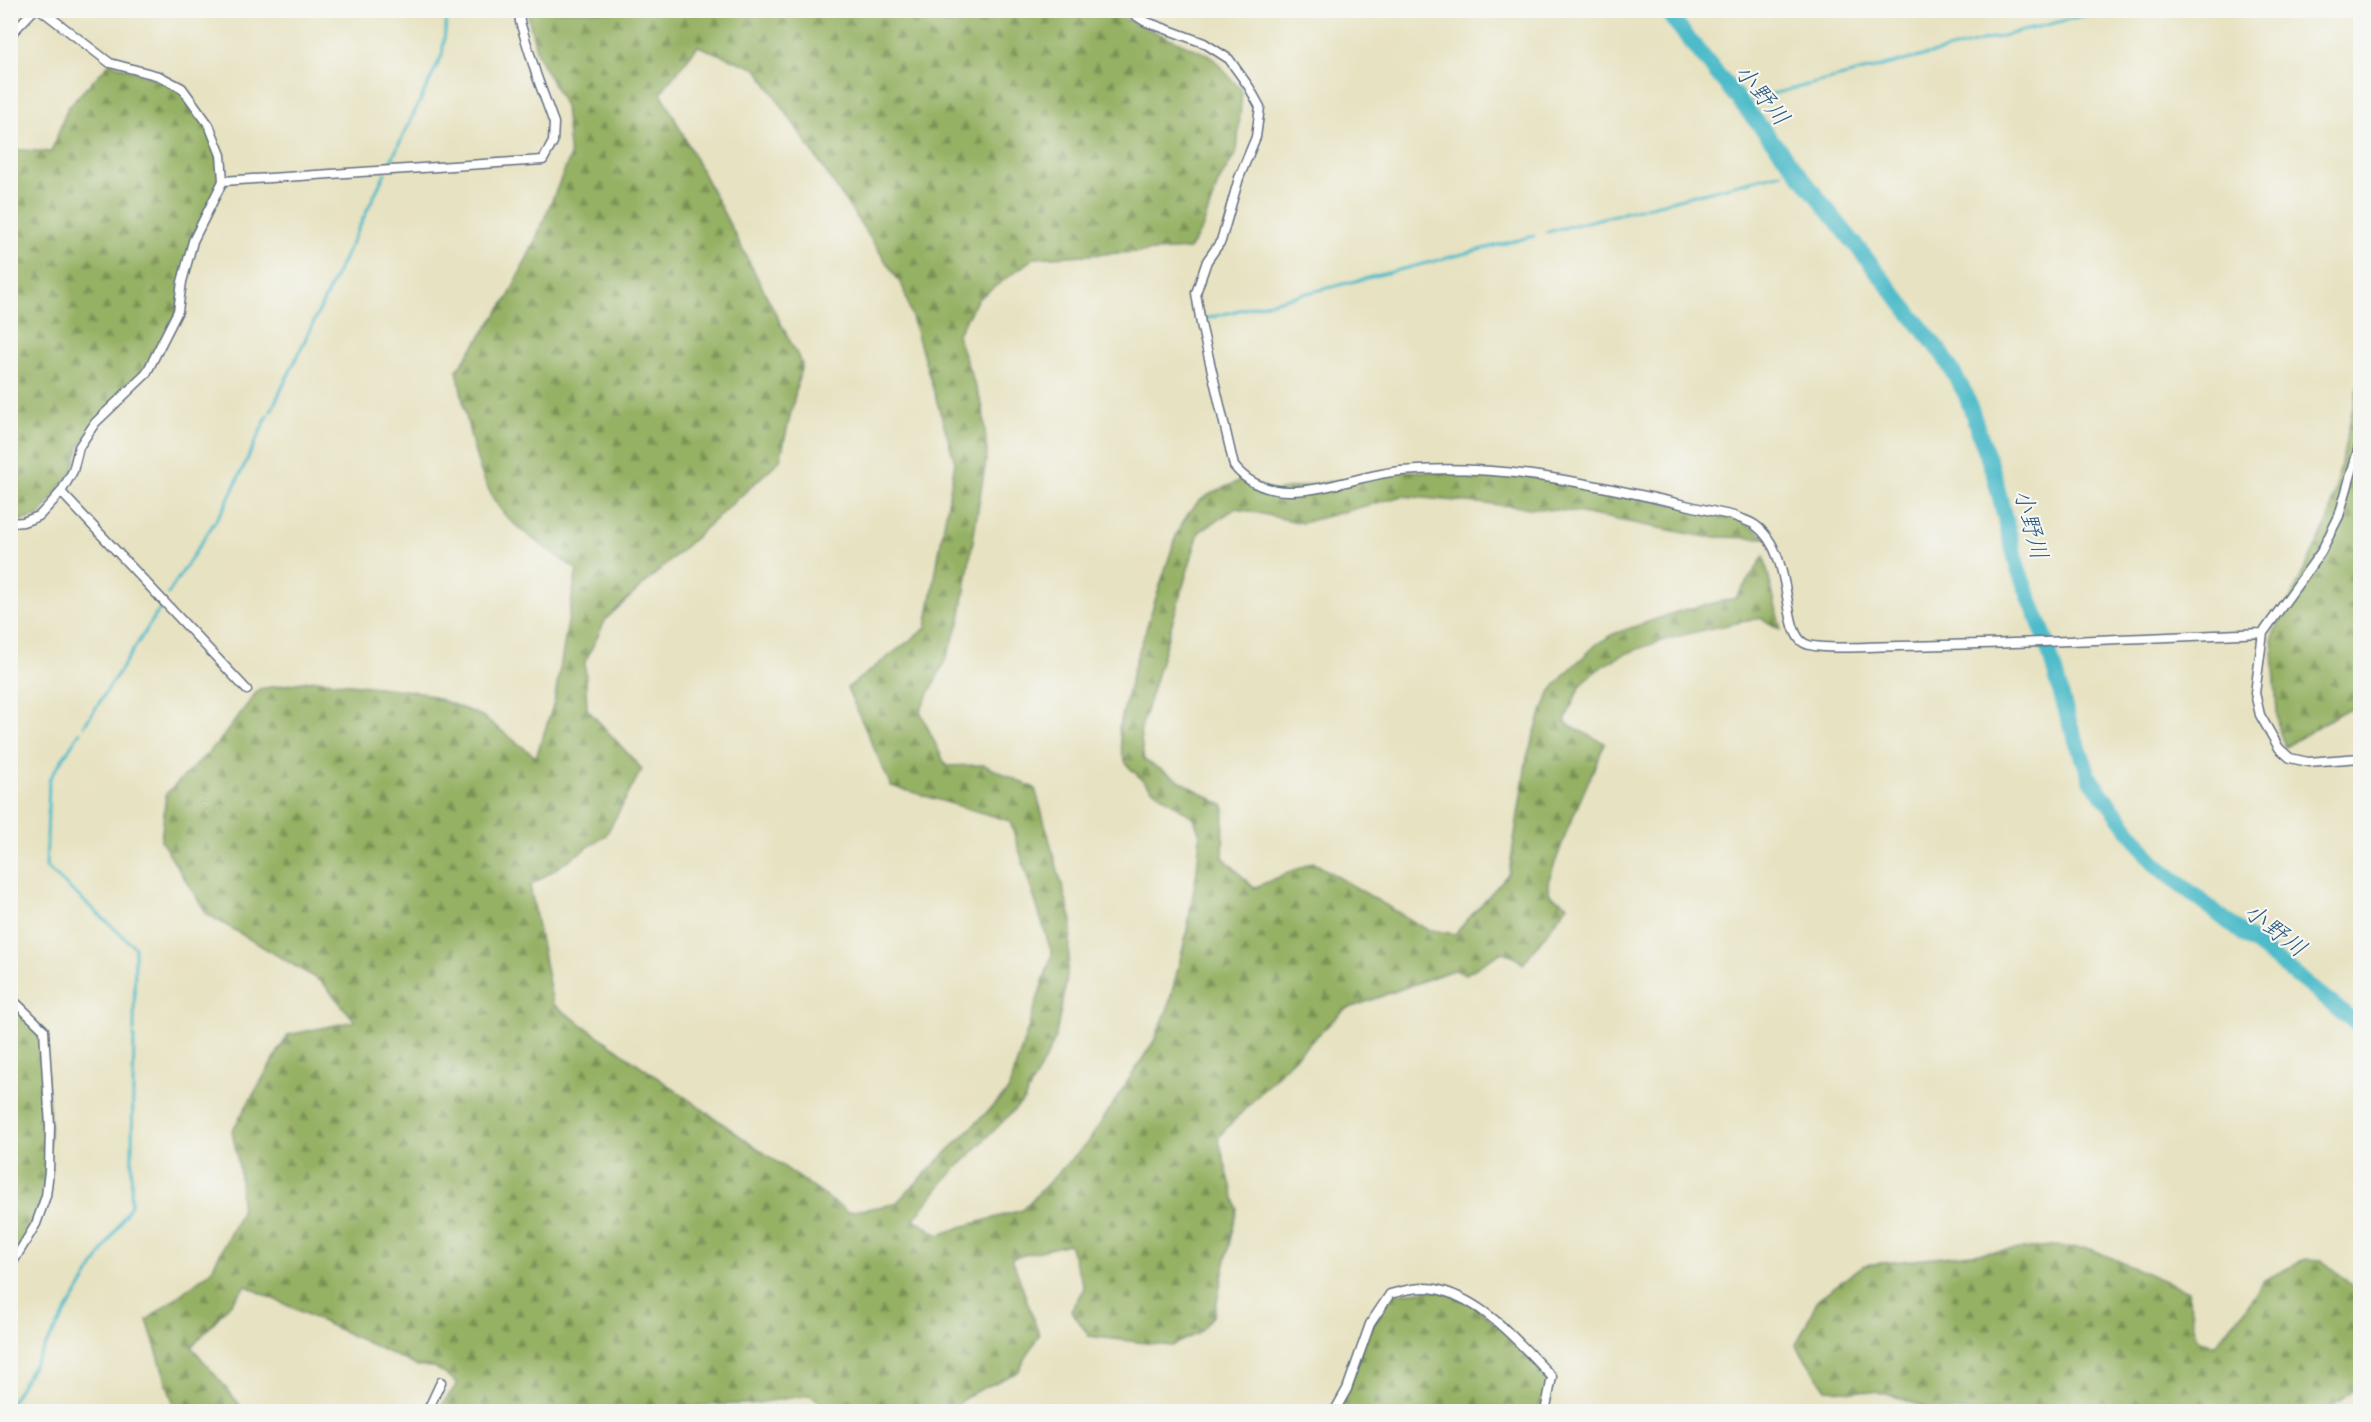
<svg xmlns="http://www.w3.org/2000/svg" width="2371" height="1422" font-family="'Patrick Hand','Klee One',sans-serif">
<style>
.forest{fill:url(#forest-firs);stroke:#587060;stroke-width:1.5;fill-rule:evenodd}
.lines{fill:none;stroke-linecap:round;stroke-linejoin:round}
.stream{stroke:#4ebbc9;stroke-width:3}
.river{stroke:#4ebbc9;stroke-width:16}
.minor-casing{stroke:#626e81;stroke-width:11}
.minor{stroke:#fff;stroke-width:8}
.labels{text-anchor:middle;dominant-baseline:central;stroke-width:4.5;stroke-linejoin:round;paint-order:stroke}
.water-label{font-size:24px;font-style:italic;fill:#2a597e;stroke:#f6f6f2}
</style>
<defs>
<pattern id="forest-firs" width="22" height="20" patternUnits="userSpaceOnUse" patternTransform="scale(1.5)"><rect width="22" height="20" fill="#95b163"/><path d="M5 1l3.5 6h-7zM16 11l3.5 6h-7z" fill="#799055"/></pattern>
</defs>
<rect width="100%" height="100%" fill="#f6f6f2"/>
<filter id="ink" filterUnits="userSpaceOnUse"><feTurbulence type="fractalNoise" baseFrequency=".0167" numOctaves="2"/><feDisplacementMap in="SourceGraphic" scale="12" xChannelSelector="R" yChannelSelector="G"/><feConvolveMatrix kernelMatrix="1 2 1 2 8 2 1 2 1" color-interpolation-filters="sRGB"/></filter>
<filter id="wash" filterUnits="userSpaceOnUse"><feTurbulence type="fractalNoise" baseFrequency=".008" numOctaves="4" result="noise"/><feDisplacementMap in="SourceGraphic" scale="24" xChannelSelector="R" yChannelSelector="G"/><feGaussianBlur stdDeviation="1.35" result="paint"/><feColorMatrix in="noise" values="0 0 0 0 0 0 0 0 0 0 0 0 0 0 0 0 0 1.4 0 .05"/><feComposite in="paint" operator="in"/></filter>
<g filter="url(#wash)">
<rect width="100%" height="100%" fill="#e7e2c1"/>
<path class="forest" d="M527,11H1107L1211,56L1242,91L1237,151L1218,183L1202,229L1189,249L1034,258L978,299L957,335L983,408L987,454L960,620L946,659L920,711L946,766L984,765L1035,788L1072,921L1066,984L1055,1040L1024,1100L943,1182L914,1219L939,1235L961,1227L1022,1210L1089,1141L1154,1041L1168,1008L1186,936L1197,871L1200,835L1194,818L1152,789L1127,765L1122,753L1119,728L1136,660L1177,533C1196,495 1207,495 1244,479L1274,491L1398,471L1514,473L1734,516L1767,538L1706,537L1576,512L1402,496L1302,523L1236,508L1199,532L1140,732L1144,760L1224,806L1223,857L1254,888L1313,862L1426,929L1455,934L1509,873L1527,757L1541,713L1551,691L1566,673L1598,643L1616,633L1680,611L1736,598L1764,556L1781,630L1761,618C1712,629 1610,644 1580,687C1574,697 1570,710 1565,721L1570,726L1605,743L1568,828L1548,882L1550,895L1568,905L1523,964L1512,955L1502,952L1466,974L1453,970L1344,1010L1289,1063L1218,1137L1237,1209L1214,1315L1199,1333L1171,1346L1089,1336L1071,1310L1084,1288L1069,1244L1012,1258L1039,1335L1018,1372L965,1397L953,1411H834L810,1395L751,1404L699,1405L696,1412L437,1411L458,1383L434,1367L417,1366L246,1286L192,1347L240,1405V1411L176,1412L147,1320L211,1271L241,1212L240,1173L232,1131L288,1035L355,1021L322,982L207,914L161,841L166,794L218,743L259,689L316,680L421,692L482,716L536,757L554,703L577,570C555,554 530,539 510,520C476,489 466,414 457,370L508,298L535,241L570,157L565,106L537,54ZM698,46L757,69L903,287L955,462L926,628L847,688L891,786L1010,821L1052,954L1008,1091L895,1204L848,1212L553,1004L530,886L606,835L642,769L587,709L585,662L606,619L780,460L802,364L661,92Z
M110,63L182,88L209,125L223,181L193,241L178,311L146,374L115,401L79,447L73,471L39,516L10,523V149L51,152L68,107Z
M2360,376V707L2342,712L2285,747L2278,727L2272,637L2329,519Z
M11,997L44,1030L50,1126L46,1196L11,1267Z
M2051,1246L2091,1249L2188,1291L2196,1338L2214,1346L2249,1304L2264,1280L2306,1259L2322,1260L2360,1293V1385L2327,1411L2124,1412L2119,1407L2107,1412L1935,1411L1886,1393L1826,1389L1796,1345L1818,1299L1864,1265Z
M1439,1289L1477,1307L1552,1377L1545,1411L1334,1412L1372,1321L1390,1294Z"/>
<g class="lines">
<path class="stream" d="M1752,99L2106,10
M1739,102L1744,101
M389,165L442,55L448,10
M1793,171L1796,170
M1547,232L1782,173
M1204,319L1534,236
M271,411L385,173
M168,594L225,506L268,415
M84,726L163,604
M80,732L49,780L46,867L135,947L134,1031
M10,1404L131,1205L134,1035"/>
<path class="river" d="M1665,10L1796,170L1943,355L1966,395L1994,475L2018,569L2045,637L2069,722L2091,780L2156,865L2360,1026"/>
</g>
</g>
<g filter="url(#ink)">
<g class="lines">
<defs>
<path id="minor" d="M1127,10L1144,21L1204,43L1229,59L1249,87L1260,107L1256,137L1239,178L1221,241L1207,261L1196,293L1201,324L1234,466C1275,517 1348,475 1401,471C1519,462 1621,491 1734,516C1741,519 1749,521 1755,525C1795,554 1781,630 1804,643C1816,651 1881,646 1899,646C2020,644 2142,638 2263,633
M10,35L34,10
M223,181L543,160L553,142L554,123L537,77L520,22L519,10
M2360,443L2339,516L2321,552L2263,633L2255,693L2260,715L2279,748L2290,758L2308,762L2360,758
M61,492L247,690
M10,523L23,522L39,516L53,501L61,492L73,471L79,447L95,423L146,374L178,311L182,282L193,241L223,181L221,155L209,125L182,88L159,76L110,63L41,10
M10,997L44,1030L50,1126L49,1171L46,1196L36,1224L10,1267
M427,1412L441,1382
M1334,1412L1347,1389L1370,1324L1390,1294C1405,1290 1424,1285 1440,1290C1486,1302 1520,1344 1552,1377L1545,1412"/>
</defs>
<use href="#minor" class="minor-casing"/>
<use href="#minor" class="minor"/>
</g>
</g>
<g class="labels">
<g class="water-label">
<text transform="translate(1763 94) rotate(51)">小野川</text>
<text transform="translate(2032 524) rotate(75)">小野川</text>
<text transform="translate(2276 929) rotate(38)">小野川</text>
</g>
</g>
<rect width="2371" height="1422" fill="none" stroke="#f6f6f2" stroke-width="36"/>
</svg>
